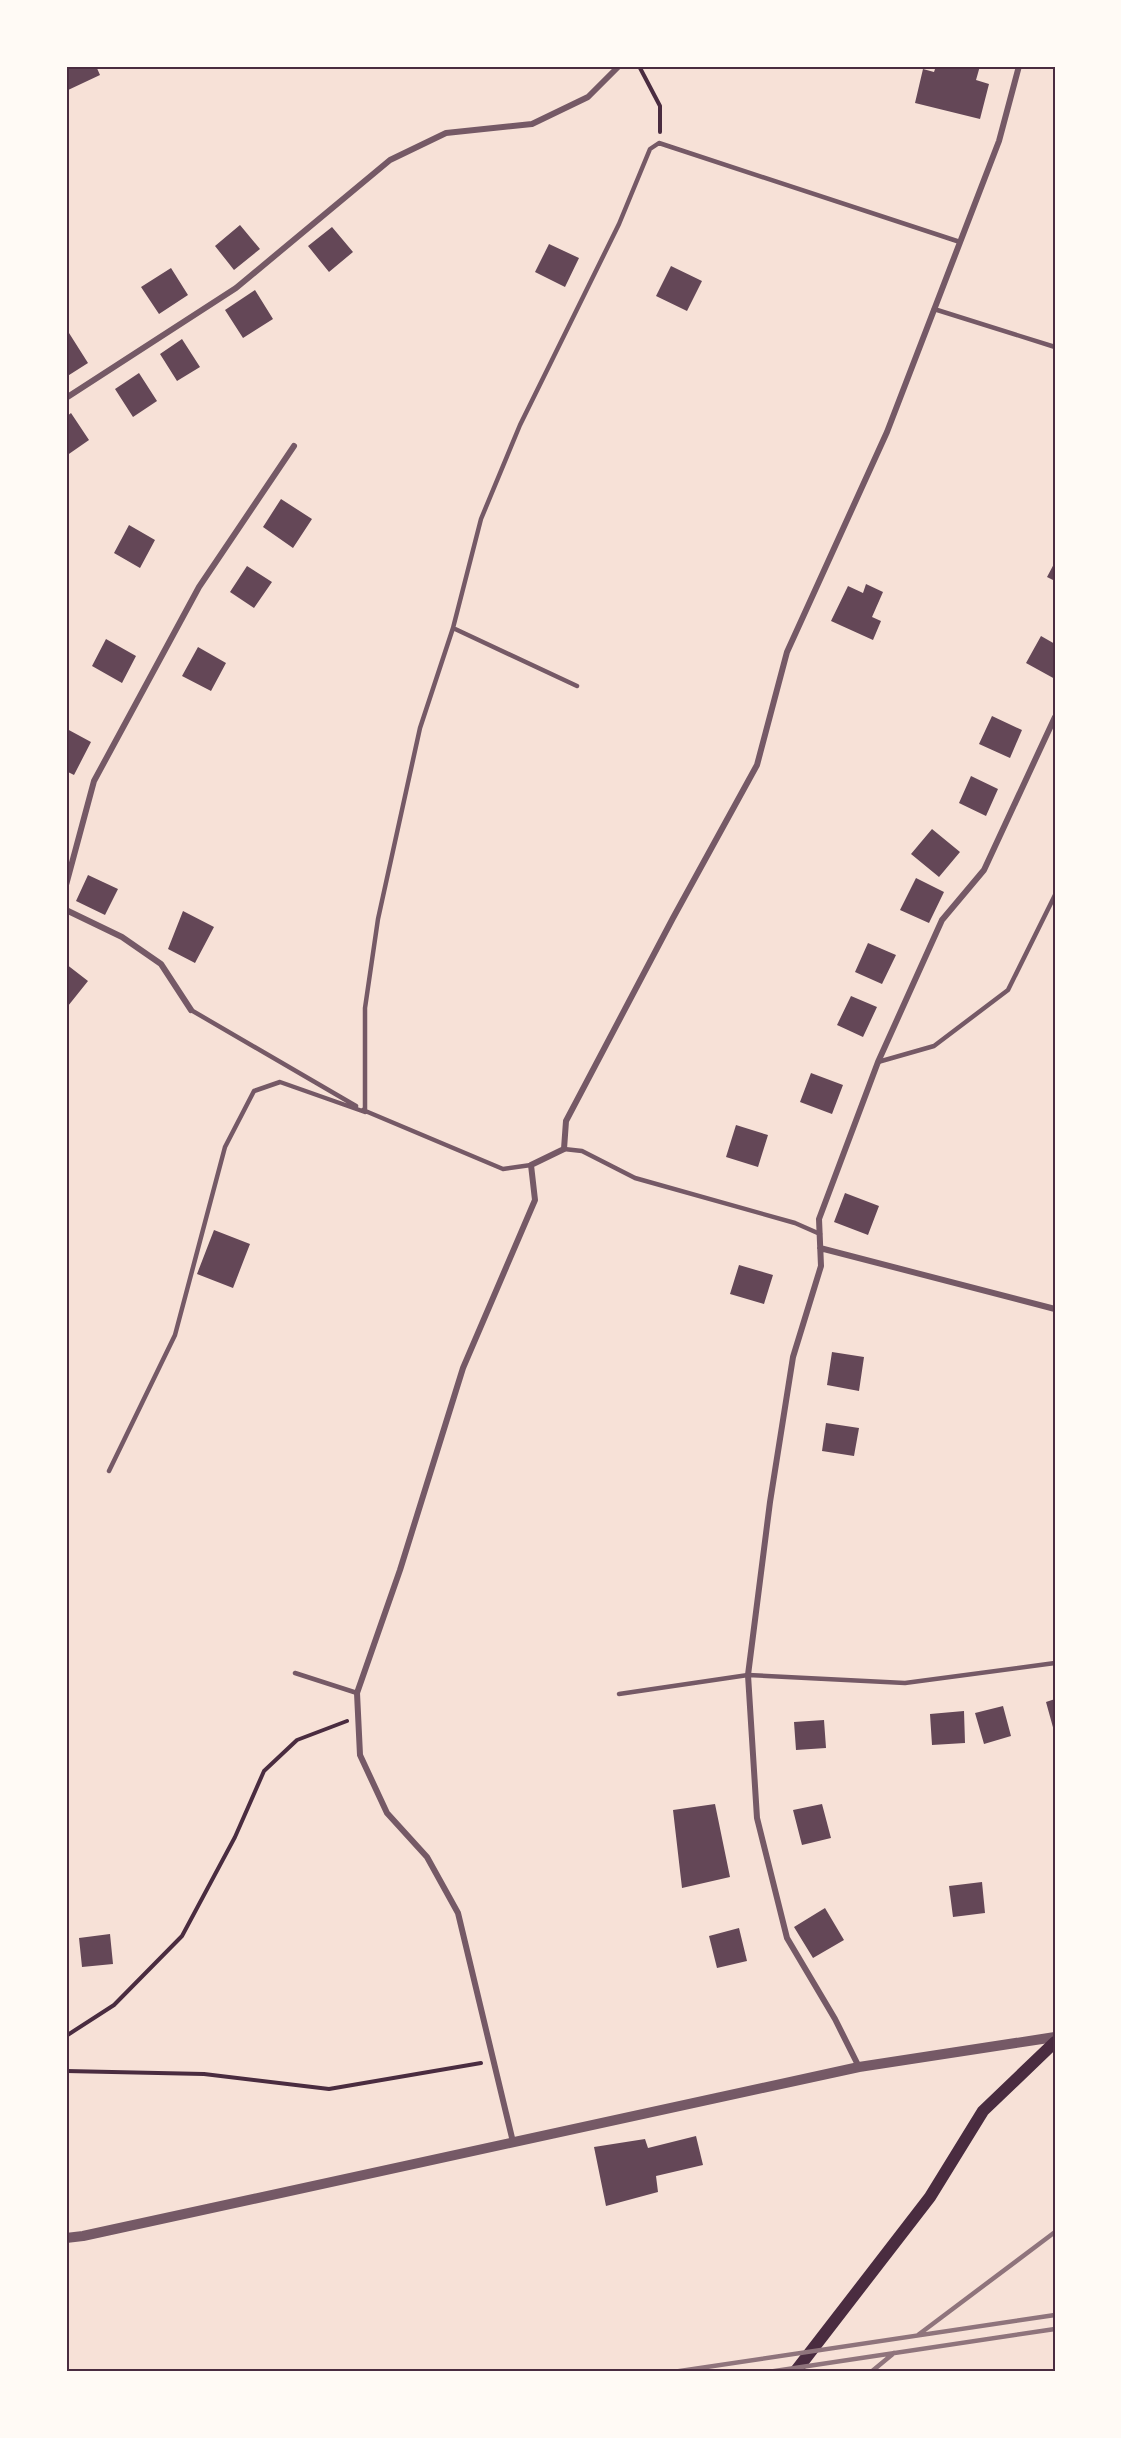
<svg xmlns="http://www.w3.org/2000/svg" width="1121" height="2438" font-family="Literata,serif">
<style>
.building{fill:#644757}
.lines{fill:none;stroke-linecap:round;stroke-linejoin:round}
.path{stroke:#4a2c40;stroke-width:4}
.service{stroke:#755966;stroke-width:4.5}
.minor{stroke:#755966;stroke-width:6}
.tertiary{stroke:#755966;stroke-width:10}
.secondary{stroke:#4a2c40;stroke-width:12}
.rail{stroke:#8f747c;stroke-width:4.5}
.neatline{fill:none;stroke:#4a2c40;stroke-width:2}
</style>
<rect width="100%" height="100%" fill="#f7e1d7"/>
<path class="building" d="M66,66H96L100,75L66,91Z
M936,66H980L976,80L989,84L980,119L915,103L923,69L934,72Z
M240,225L260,249L234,270L215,246Z
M332,227L353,252L329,272L308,246Z
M549,244L579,258L565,287L535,272Z
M671,266L702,281L687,311L656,296Z
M171,268L188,295L159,314L141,287Z
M255,290L273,319L243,338L225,310Z
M69,333L88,363L66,377V335Z
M182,339L200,367L177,381L160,354Z
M139,373L157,401L133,417L115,389Z
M71,413L89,440L66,456V417Z
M281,499L312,519L293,548L263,527Z
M129,525L155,540L140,568L114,553Z
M1055,562V581L1047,577Z
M247,566L272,582L254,608L230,592Z
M866,584L883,592L872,617L881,621L873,640L831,621L848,586L863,593Z
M1041,636L1055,644V679L1026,663Z
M106,639L136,656L122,683L92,666Z
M198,647L226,663L211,691L182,676Z
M992,716L1022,730L1010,758L979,744Z
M67,729L91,742L74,775L66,771Z
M971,776L998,789L986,816L959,803Z
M932,829L960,852L939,877L911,854Z
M88,875L118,889L105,915L76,901Z
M916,878L944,892L929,923L900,910Z
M183,911L214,927L195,963L168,949Z
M868,943L896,955L882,984L855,972Z
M66,964L88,981L68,1006L66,1004Z
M851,996L877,1007L863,1037L837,1025Z
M811,1073L843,1085L832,1114L800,1102Z
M736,1125L768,1135L758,1167L726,1157Z
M845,1193L879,1206L868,1235L834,1222Z
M214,1230L250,1244L233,1288L197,1274Z
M739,1265L773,1275L764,1304L730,1294Z
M832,1352L864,1357L859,1391L827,1385Z
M826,1423L859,1428L854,1456L822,1451Z
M1055,1699V1731H1054L1046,1702Z
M1003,1706L1011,1736L984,1744L975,1713Z
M964,1711L965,1743L932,1745L930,1714Z
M824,1720L826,1748L796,1750L794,1722Z
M715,1804L730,1877L682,1888L673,1810Z
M822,1804L831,1838L802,1845L793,1810Z
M982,1882L985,1913L953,1917L949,1886Z
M825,1908L844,1940L813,1958L794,1927Z
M739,1928L747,1961L717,1968L709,1936Z
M110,1934L113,1964L82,1967L79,1938Z
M696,2136L703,2165L656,2176L658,2192L606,2206L594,2147L645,2139L648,2148Z"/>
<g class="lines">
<path class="path" d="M639,66L660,106V132
M66,2036L114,2005L182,1936L235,1837L264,1771L297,1740L347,1721
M66,2071L204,2074L329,2089L481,2063"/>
<path class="service" d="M934,309L1055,347
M453,628L577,686
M191,1010L356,1106
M878,1062L934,1046L1008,990L1055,895
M363,1110L503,1169L531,1165
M564,1149L582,1151L635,1178L795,1223L820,1234
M109,1471L175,1335L225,1147L254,1091L280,1082L365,1112V1008L378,919L420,728L453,628L481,519L520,425L619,224L650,149L659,143L960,242
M295,1673L357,1693
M619,1694L748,1675L905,1683L1055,1663"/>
<path class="minor" d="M66,398L236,288L390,160L446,133L532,124L588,97L619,66
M66,885L94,781L199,587L294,446
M66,910L122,937L161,964L191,1010
M820,1248L1055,1309
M859,2067L835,2019L787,1938L757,1818L748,1675L770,1502L793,1357L821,1266L819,1219L878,1062L942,920L984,870L1055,717
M513,2142L458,1913L427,1857L387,1813L360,1755L357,1693L400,1570L463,1368L535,1200L531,1165L564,1149L566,1121L673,918L757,765L787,652L887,432L999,141L1019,66"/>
<path class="tertiary" d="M66,2238L83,2236L859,2067L1055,2037"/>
<path class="secondary" d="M795,2372L930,2197L983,2111L1055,2042"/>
<path class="rail" d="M918,2335L1055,2232
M673,2372L1055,2315
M768,2372L1055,2329
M871,2372L894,2353"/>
</g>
<rect width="1121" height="2438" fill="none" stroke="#fffaf5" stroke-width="135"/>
<rect x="68" y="68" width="986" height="2302" class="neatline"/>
</svg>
